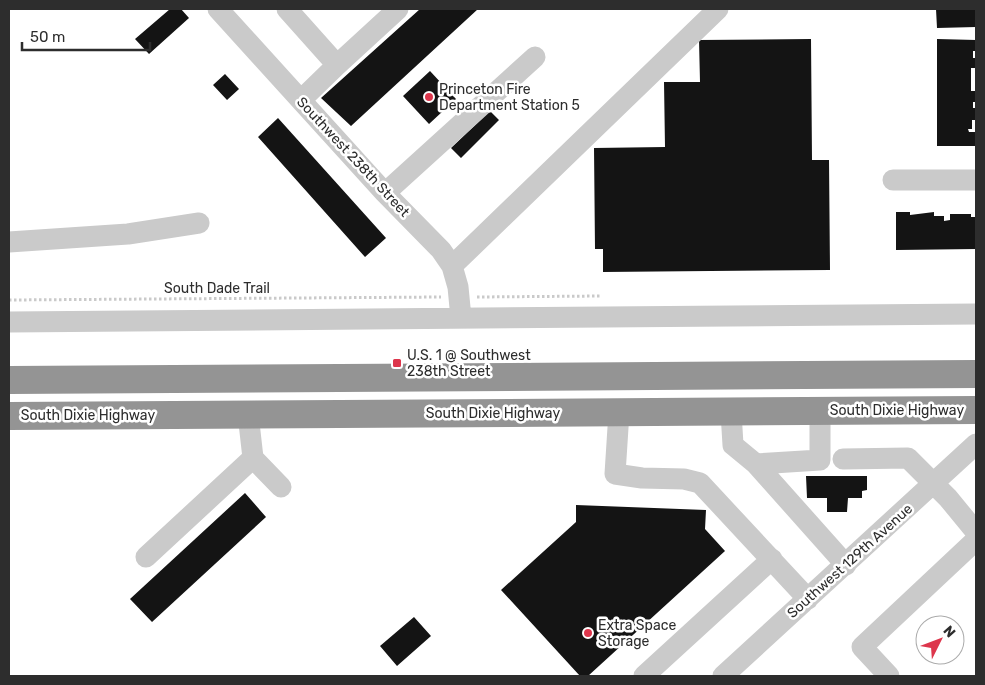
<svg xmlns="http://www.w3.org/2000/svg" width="985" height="685" font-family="Rubik,sans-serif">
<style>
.building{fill:#141414}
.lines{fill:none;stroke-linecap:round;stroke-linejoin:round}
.path{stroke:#cacaca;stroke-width:3;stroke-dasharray:2.5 2.5;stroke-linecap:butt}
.minor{stroke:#cacaca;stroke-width:21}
.highway{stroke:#949494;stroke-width:28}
.poi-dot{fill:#dd364c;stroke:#fff;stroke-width:2}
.labels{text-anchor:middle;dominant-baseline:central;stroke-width:5;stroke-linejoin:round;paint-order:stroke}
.poi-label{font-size:14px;fill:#2d2d2d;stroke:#fff;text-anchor:start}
.street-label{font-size:14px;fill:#2d2d2d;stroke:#fff}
</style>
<rect width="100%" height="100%" fill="#fff"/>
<path class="building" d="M170,9H181L189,18L149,54L135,39Z
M420,9H478L351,126L321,98Z
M936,9H976V27L937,28Z
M811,39L812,160H829L830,270L603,272V249H595L594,148L665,147L664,82H700L699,40Z
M937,39L976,40V51H973V58H976V68H971V91H976V102H973V108H976V120H972V129H968L969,132H975V146H937Z
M430,71L456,99L429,124L403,96Z
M225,74L239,89L227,100L213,85Z
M490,111L499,120L461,158L451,148Z
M278,118L386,238L365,257L258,137Z
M896,212H910V215L934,212V216H944V221L950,220V214H971V217H976V249L896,250Z
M806,476H867V490L862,491V498H848L847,512H827V498H807Z
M245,493L266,517L152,622L130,599Z
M576,505L706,510L705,529L725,551L588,676H580L501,590L576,522Z
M414,617L431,636L397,666L380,646Z"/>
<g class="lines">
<path class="path" d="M477,297L601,296
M9,300L441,297"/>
<path class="minor" d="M218,9L385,193L441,250L452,266L458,287L461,318
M287,9L337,65L398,9
M301,100L337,65
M893,180H976
M385,193L535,57
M9,242L128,234L199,223
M452,266L718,9
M9,322L976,314
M619,412L615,474L642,478L684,479L700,483L808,599
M731,412L733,445L756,464L846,565
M253,458L281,487
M843,459L908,458L948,498L976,532
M756,464L820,460V410
M146,557L253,458L248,414
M644,676L772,559
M723,676L976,444
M889,676L862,647L976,540"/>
<path class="highway" d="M9,380L976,374
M9,416L976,410"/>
</g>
<g class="poi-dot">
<circle cx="429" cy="97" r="5"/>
<rect x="392" y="358" width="10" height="10" rx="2.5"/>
<circle cx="588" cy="633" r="5"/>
</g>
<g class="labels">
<g class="poi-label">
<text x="439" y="89">Princeton Fire<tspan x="439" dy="16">Department Station 5</tspan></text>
<text x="407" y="355">U.S. 1 @ Southwest<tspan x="407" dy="16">238th Street</tspan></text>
<text x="598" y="625">Extra Space<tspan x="598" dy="16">Storage</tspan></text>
</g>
<g class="street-label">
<text transform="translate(353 157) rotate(47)">Southwest 238th Street</text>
<text x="217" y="288">South Dade Trail</text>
<text x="897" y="410">South Dixie Highway</text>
<text x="493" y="413">South Dixie Highway</text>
<text x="88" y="415">South Dixie Highway</text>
<text transform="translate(850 561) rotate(-42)">Southwest 129th Avenue</text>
</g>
</g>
<rect width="985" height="685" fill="none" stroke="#2d2d2d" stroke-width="20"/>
<g transform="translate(940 640) rotate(48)"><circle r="24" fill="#ffffff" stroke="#ababab"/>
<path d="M0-4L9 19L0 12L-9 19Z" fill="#dd364c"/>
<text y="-8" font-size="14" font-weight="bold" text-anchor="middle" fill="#2d2d2d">N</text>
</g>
<path d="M22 42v8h128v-8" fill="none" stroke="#2d2d2d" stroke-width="2.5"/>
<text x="30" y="42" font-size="15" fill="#2d2d2d" stroke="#ffffff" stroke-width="4" paint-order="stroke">50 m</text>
</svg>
